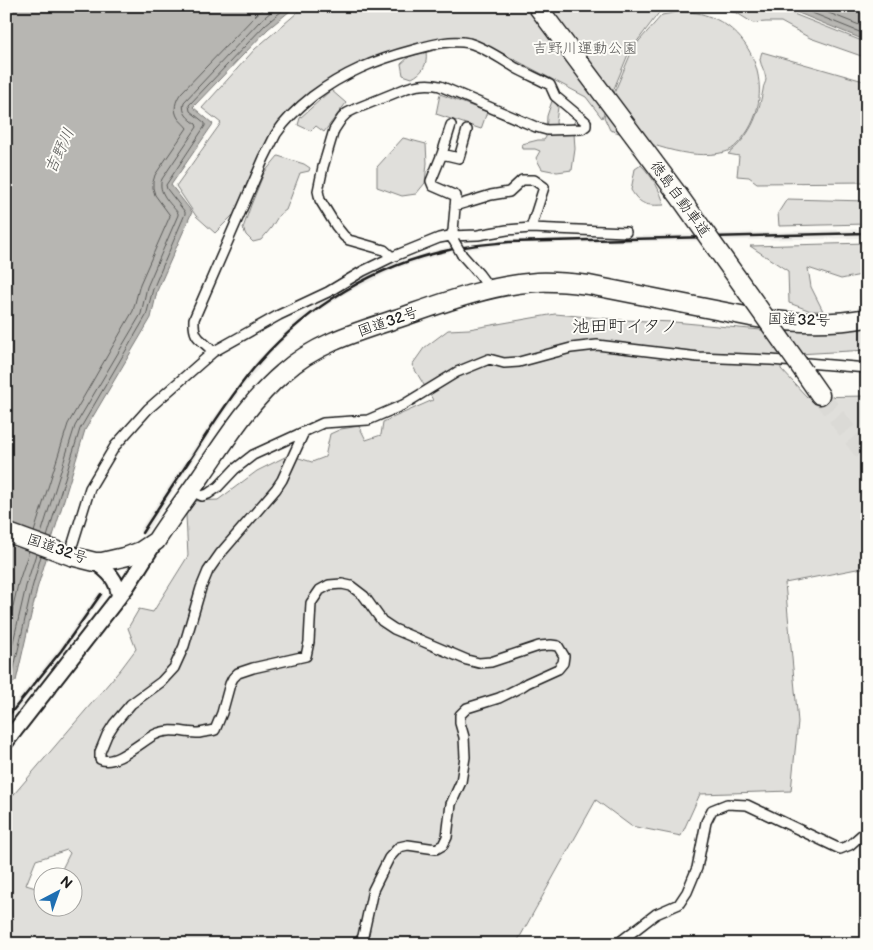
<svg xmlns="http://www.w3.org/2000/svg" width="873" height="950" font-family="'Balsamiq Sans','Klee One',sans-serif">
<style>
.built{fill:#eeede9}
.green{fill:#e0dfdb;stroke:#7e7e7c;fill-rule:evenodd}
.water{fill:#b7b6b2;stroke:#797876}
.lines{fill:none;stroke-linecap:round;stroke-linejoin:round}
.shore{stroke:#5a5a58;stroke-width:1}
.highway-tunnel{stroke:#dbdad6;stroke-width:18;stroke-dasharray:18 9;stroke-linecap:butt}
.street-casing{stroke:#1c1c1c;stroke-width:12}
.secondary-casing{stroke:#1c1c1c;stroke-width:18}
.highway-casing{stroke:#1c1c1c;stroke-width:21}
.street{stroke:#fdfcf7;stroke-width:9}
.secondary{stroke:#fdfcf7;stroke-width:14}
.highway{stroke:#fdfcf7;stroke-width:18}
.rail{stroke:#1c1c1c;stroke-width:2.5}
.street-bridge-casing{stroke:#1c1c1c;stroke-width:12;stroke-linecap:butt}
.highway-bridge-casing{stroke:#1c1c1c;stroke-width:21;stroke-linecap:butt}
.street-bridge{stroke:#fdfcf7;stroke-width:9}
.highway-bridge{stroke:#fdfcf7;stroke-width:18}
.labels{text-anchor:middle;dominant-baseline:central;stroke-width:4;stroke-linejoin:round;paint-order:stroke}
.park-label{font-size:15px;fill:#575655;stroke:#fdfcf7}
.street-label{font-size:15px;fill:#1c1c1c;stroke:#fdfcf7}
.water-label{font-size:16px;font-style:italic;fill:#5a5a58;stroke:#fdfcf7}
.quarter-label{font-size:18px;fill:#1c1c1c;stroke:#fdfcf7}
</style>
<rect width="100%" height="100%" fill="#fdfcf7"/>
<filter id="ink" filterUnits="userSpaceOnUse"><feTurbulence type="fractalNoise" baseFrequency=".02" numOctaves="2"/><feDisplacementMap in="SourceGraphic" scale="10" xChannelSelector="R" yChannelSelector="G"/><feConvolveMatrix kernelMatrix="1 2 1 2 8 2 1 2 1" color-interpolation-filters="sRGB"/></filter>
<g filter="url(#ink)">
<path class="built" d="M867,229V238L508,244L450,252L397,268L341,296L306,320L291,333L276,348L245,384L218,422L145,535L139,531L213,419L257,360L288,329L303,315L320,303L338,291L367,276L395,263L425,253L448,247L508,240Z
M99,592L104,596L62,653L6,725V714L58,650Z"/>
<path class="green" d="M305,6H664L629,52L602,118L586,97L502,53L482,45L458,39L335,78L293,106L280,122L268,138L237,211L215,233L196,216L176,186L221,123L202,108L255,49Z
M705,6H771L786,11L867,43V58L810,38L781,22H766L753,23L737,13Z
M678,12C688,12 698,12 708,16C755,32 774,91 747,132C742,139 734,150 725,152C688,162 645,141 610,130L604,117L631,53L639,41L662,15Z
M426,52C428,65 422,73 412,78L403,75L401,64L410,56Z
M762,52L867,82V182L757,183L749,177L737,176L739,156L728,154C750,136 758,117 763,90C763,85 766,83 766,79C765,71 761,66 760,60C760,59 761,54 762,52Z
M331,90L346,103L324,132L316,126L311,131L298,125L300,118Z
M440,94L487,112L481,129L436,114Z
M552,101H555L558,107L556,122L558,134L572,126L580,112L586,114L592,121L584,133H574L575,149L572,170L557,172L542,169L536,158L540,151L535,149H523L522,144L538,140H544L546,137L547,116Z
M403,138L426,144L427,163L425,183L416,194L402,196L377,187V167Z
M278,156L304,164L310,168L309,171L300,173L286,210L279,215L271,228L261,240L253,242L246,235L243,228L251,205L264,173Z
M641,165C652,176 661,191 664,205C647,206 640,205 631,190L635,169Z
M787,199L867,201V224L779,226L778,213Z
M867,243L866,274L841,279L808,268L811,287L823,311H811L789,303L788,271L750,246Z
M555,314L623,320L674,322L761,330L867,326V350L781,355V369L807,397L867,396V567L785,583L798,722L791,791L700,794L681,836L631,826L596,800L516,944H6V798L9,800L121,669L136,649L128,628L139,609L153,612L188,556L186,515L196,501L218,500L257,471L289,455L312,462L325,457L330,434L341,429L359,426L366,440L381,435L383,422L433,400L412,365L424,348L448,330L469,329ZM67,850L70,853L58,877L72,878V908H42V887L39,889L26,885L36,860Z"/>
<path class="water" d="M17,6H296L268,29L193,107L213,124L171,185L192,212L157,291L151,318L85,430L37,589L16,681L6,687V15Z
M779,6H867V41L786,8Z"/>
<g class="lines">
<path class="shore" d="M795,6L867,35
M811,6L867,28
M34,532L68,424L133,311L140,284L170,216L169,214L155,195L153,188V182L155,175L187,128C185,125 181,122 178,118C173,110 175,101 181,93L255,16L266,6
M41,534L75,426L141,314L147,287L178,215V213C170,203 157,192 162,179L197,127L196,124C188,118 181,113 184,102L260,21L278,6
M47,537L80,429L146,316L153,289L185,214V212L167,189L166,185L205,126V123L190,111L189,105L265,25L288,6
M6,638L18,584L29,551
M6,673L26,586L36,554
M6,681L12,677L32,588L41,556"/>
<path class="highway-tunnel" d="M820,395L867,457"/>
<defs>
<path id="street" d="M451,125L442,154L431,181L433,186L456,196L453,231L450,236L478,235L507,230L531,228L544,187L534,180H522L509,192L491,195L455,206
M442,154L459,158L467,130
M531,228L626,232
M462,255L479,274L490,289
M213,352C202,338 193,341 194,319L264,158C268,150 272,142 276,134C286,119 299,107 313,96C344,73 375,60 413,50C431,45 450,39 469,43C486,48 501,59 516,68C527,74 539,79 550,85L555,96L586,122V126L582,129L547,130L536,127L440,86C428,83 419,84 407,88L355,109L347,113L342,118L334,130L323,167L318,191L320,200L336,226L344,236L349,240L384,250L392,257
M304,432L282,480L276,489L220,554L208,571L201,588L184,646L174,668L161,682L131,704L114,724L107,735L100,752V759C114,767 141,742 154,735C168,727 184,733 199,733C204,732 210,731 215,730L222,713L230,684L233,678L238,673L253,668L306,656L309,642L311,603L320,590L329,585L342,584L351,586L364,596L382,621L394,629L467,660L479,663L491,662L539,646L551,645L558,646L564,656L563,663L558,669L527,683L521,687L499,698L467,708L460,715V723L464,737L465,757L461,782L451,804L447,837L443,845L436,849L408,845L399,847L389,858L373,890L363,936L359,944
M191,491L202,496L208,494L218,487L235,469L253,455L323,423L368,420L403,405L457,372L489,359L504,363L519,362L571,348L597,345L698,357L771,360L867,368
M73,543L90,488L115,446L148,409L213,352L279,315L328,292L363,271L392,257L439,238L450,236L454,241
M617,944L656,914L679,904L687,892L697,868L706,822L712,810L727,804L747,805L840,849L850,845L867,830"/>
<path id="secondary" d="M95,562C108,571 117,579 119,596
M6,742L126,588L137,571L154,544"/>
<path id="highway" d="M804,372L820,395
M6,532L71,556L95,562H102L128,556L141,551L156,541C170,519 186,498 201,476C226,440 249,402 283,373C317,342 363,330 405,316C448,301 491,285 537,282C554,281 572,283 589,285L751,317C790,323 829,325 867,318"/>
</defs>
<use href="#street" class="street-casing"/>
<use href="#secondary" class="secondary-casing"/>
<use href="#highway" class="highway-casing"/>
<use href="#street" class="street"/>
<use href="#secondary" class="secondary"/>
<use href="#highway" class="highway"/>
<path class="rail" d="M142,533C161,503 181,474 200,444C218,416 237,387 260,361C309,306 376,265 449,250C469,245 489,244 509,242L867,233
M6,719L61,651L101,594"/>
<defs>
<path id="street-bridge" d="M454,241L462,255"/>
<path id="highway-bridge" d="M537,6L679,196L804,372"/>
</defs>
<use href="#street-bridge" class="street-bridge-casing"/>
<use href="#highway-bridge" class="highway-bridge-casing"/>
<use href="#street-bridge" class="street-bridge"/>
<use href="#highway-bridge" class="highway-bridge"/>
</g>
</g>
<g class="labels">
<g class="park-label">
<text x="585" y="48">吉野川運動公園</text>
</g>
<g class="street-label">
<text transform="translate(680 199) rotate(54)">徳島自動車道</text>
<text transform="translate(799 320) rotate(2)">国道32号</text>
<text transform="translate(388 322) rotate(-19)">国道32号</text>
<text transform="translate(57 549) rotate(19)">国道32号</text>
</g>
<g class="water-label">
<text transform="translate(60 151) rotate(-65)">吉野川</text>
</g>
<g class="quarter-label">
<text x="625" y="326">池田町イタノ</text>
</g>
</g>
<rect width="873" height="950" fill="none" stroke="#fdfcf7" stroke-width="25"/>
<rect x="12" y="12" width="848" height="925" fill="none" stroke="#1c1c1c" stroke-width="2" filter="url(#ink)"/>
<g transform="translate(58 892) rotate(41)"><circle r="24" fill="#fdfcf7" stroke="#a3a29f"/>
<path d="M0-4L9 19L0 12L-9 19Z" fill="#1f6fb2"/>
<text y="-8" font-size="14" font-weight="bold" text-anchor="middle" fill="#1c1c1c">N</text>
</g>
</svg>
